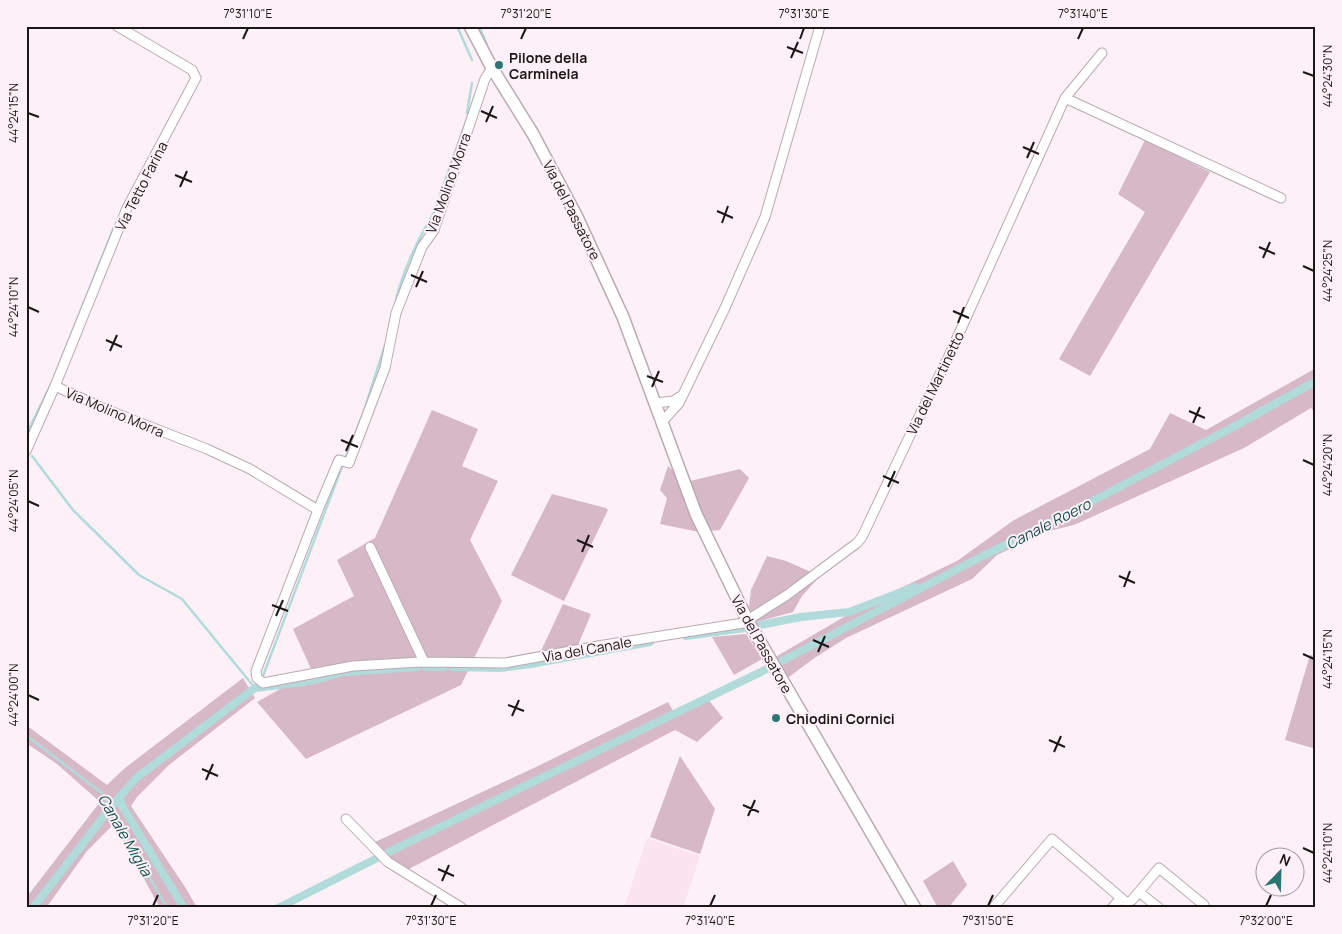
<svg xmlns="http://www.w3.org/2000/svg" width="1342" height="934" font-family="Manrope,sans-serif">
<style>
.built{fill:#fce4ef}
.green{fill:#d6b8c6}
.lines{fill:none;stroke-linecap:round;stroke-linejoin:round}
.stream{stroke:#b1dbdb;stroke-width:2.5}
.canal{stroke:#b1dbdb;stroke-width:8}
.street-casing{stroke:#b9aab1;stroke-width:11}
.secondary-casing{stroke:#b9aab1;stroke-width:14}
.street{stroke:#fff;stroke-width:9}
.secondary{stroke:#fff;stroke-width:11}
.ticks{fill:none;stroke:#1b1618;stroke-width:2}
.poi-dot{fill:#2b7576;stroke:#fdf0f6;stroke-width:2}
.labels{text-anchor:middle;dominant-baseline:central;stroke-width:4;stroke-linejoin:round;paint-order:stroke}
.poi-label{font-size:14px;font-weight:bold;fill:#1b1618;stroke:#fdf0f6;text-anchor:start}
.street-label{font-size:14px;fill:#1b1618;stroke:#fdf0f6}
.water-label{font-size:15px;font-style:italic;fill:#155051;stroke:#fdf0f6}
.neatline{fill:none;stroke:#1b1618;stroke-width:2}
.ticks-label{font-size:12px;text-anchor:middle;fill:#1b1618}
</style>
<rect width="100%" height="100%" fill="#fdf0f6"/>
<path class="built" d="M647,838L700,856L683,908H624Z"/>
<path class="green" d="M1145,140L1210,172L1090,376L1059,359L1145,212L1118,194Z
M1316,368V413L1311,408L1244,448L1074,525L1045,532L997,555L972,579L846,638L813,659L785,680L772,659L861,607L957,561L1014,520L1150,449L1170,413L1206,430Z
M432,410L478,429L462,466L498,481L470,540L502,601L461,685L306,759L257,702L312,671L293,629L354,596L337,560L375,538Z
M668,466L686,482L740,469L749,478L720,530L699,532L660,524L667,498L660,490Z
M552,494L606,508L608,510L564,601L511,575Z
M767,556L786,561L820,576L802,596L793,612L757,622L749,607L751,590Z
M563,604L591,614L578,645L540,653Z
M746,634L762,659L734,675L712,637Z
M1310,655L1316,656V749L1285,740Z
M243,678L255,698L169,765L137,797L131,806L187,890L197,908H160L114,824L87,851L46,908H26V898L100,802L57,764L26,743V725L107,785L125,768Z
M708,699L723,718L697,742L675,730L407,870L391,861L375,842L538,766L668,702L676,716Z
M680,756L715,809L700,854L650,837Z
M953,861L967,885L948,908H938L923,881Z"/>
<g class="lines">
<path class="stream" d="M457,26L472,60
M479,26L487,45
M467,113L472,83
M440,195L476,93
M394,308C401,275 418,239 435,211
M26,435L52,382L114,227
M32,456L73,510L139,575L182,599L255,688
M345,459L364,411L385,345
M263,676L343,464
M26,735L102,793L167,908"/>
<path class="canal" d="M755,626L801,617L849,612L915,587
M686,636L745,628
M778,663L973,561L1085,505L1235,426L1316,381
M426,667H444
M453,667L500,668L531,664L650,642
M347,672L417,667
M311,681L340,673
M120,796L121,804L184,908
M33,908L111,807L136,778L255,688L304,682
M278,908L409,842L767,669"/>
<defs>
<path id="street" d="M492,68L485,79L434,230L422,247L396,313L385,368L349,463L339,460L318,510L256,671L257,678L263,683L353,666L420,662L505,663L598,646L743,623L787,595L857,543L862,537L912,431L948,358L1065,98L1102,53
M1065,98L1281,198
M55,386L105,409L207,449L250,469L318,510
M656,403L673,401L683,395
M662,422L679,403L724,310L765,217L820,26
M26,451L55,386L127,208L196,78L192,70L117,26
M370,547L424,662
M346,819L388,862L462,908
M1139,892L1159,908
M993,908L1052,839L1127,903L1132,900L1159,868L1204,905L1201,908
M1112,908L1121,898"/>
<path id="secondary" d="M470,26L492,68L533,134L577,217L623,317L696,514L748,621L915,908"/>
</defs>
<use href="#street" class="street-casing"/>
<use href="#secondary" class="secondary-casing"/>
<use href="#street" class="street"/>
<use href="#secondary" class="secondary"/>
</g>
<path class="ticks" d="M243,39L248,28M521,39L526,28M800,39L804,28M1078,39L1083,28M787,47L803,53M791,58L798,42M1303,72L1314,76M481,111L497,118M28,113L39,117M486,122L493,106M1023,147L1039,154M1027,158L1034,142M175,175L192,182M180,187L187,171M717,211L733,218M722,223L728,206M1259,247L1275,254M1263,258L1270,242M1303,266L1314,271M411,275L427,282M416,287L423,271M28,307L39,312M953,311L969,318M958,323L964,307M106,340L122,347M110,351L117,335M647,376L663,382M652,387L659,371M1189,411L1205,418M1193,423L1200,407M341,440L358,447M346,451L353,435M1303,460L1314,465M883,476L899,483M888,487L895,471M28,501L39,506M577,540L593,547M582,552L589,535M1119,576L1135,583M1124,587L1130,571M272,605L288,611M276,616L283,600M813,640L829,647M818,652L825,636M1303,654L1314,659M28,695L39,700M508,705L524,711M512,716L519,700M1049,740L1065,747M1054,752L1061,736M202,769L218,776M206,780L213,764M743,805L759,812M748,816L755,800M1303,848L1314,853M438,869L454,876M442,881L449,865M153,906L158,895M431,906L436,895M710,906L715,895M988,906L993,895M1266,906L1271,895"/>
<g class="poi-dot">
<circle cx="499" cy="65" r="5"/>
<circle cx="776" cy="718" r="5"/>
</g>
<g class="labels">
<g class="poi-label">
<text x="509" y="57">Pilone della<tspan x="509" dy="16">Carminela</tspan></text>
<text x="786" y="718">Chiodini Cornici</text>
</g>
<g class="street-label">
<text transform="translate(448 183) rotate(-70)">Via Molino Morra</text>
<text transform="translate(141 186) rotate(-63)">Via Tetto Farina</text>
<text transform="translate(572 210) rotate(63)">Via del Passatore</text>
<text transform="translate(935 383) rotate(-64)">Via del Martinetto</text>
<text transform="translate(115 412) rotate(23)">Via Molino Morra</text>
<text transform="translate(762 644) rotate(61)">Via del Passatore</text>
<text transform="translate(587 649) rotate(-10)">Via del Canale</text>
</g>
<g class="water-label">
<text transform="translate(1048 524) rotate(-27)">Canale Roero</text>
<text transform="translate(125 835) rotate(60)">Canale Miglia</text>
</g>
</g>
<rect width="1342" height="934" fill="none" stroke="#fdf0f6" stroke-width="55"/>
<g transform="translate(1280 872) rotate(23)"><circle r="24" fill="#fdf0f6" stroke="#a3999d"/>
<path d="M0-4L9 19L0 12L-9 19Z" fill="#2b7576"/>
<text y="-8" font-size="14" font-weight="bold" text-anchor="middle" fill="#1b1618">N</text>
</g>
<rect x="28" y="28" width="1286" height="878" class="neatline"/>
<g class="ticks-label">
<text x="248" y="18">7°31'10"E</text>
<text x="526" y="18">7°31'20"E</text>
<text x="804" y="18">7°31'30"E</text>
<text x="1083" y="18">7°31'40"E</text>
<text transform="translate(1328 76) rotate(-90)" y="4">44°24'30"N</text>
<text transform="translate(14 113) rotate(-90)" y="4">44°24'15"N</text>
<text transform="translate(1328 271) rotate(-90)" y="4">44°24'25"N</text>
<text transform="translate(14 307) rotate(-90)" y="4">44°24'10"N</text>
<text transform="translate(1328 465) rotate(-90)" y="4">44°24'20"N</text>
<text transform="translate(14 501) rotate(-90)" y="4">44°24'05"N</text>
<text transform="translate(1328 659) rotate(-90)" y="4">44°24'15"N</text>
<text transform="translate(14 695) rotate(-90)" y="4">44°24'00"N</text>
<text transform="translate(1328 853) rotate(-90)" y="4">44°24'10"N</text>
<text x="153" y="925">7°31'20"E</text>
<text x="431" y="925">7°31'30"E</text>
<text x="710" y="925">7°31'40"E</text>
<text x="988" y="925">7°31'50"E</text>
<text x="1266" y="925">7°32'00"E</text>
</g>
</svg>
